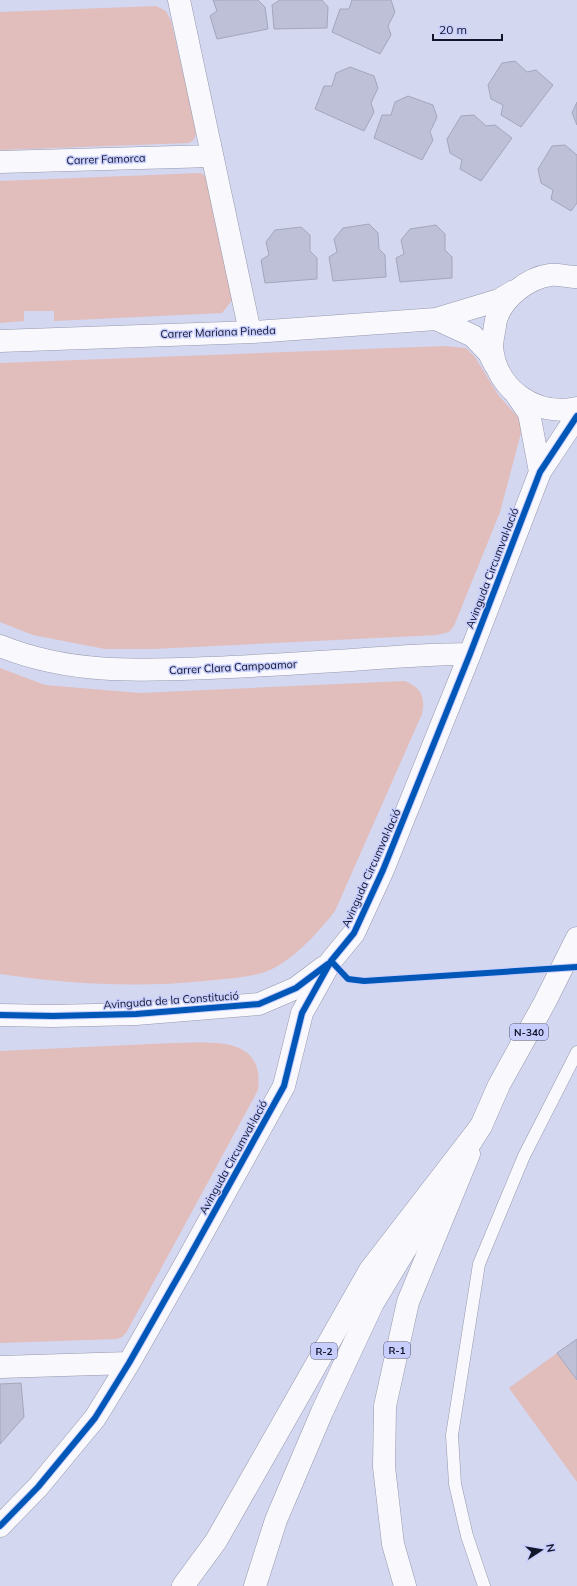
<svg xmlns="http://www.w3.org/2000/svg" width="577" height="1586" font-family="Mulish,sans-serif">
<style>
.grass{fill:#e1bdbc}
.building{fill:#bdc0d7;stroke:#a4a6bb}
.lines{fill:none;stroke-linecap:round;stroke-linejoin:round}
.lane-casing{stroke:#9598ad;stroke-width:13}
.street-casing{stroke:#9598ad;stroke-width:23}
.primary-casing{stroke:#9598ad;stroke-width:23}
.highway-casing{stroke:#9598ad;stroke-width:23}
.lane{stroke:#f9f9fd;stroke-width:12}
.street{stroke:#f9f9fd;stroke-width:22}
.primary{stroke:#f9f9fd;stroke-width:22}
.highway{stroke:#f9f9fd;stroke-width:22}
.cycleway-casing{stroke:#c7cefd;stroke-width:8}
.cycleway{stroke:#0057b8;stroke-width:6}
.labels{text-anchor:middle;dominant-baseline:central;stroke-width:3;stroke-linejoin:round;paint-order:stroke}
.shield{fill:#c7cefd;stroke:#494c69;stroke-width:1}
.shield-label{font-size:10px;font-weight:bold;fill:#13152a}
.street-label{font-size:11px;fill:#13152a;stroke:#c7cefd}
</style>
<rect width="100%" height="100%" fill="#d4d7f0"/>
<path class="grass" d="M156,6L166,11L171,21L196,130C196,136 195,140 189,143L0,150V12Z
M201,173L205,176L211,193L234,298L222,313L54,321V311H24V321L0,323V181Z
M444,346L466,348L475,357L499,396L517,416L521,424V433L500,512L454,626L449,632L437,635L153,649H105L33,635L0,622V363Z
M0,668L45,685L140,693L405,681C420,687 426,697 422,714L335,911C318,933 289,965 262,973C245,978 223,979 205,981C135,988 69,984 0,974Z
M173,1043C210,1043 265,1034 258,1090L126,1333L122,1337L116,1339L0,1343V1051Z
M557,1353L577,1381V1482L509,1388Z"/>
<path class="building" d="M213,0H258L265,7L268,29L217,39L210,16L217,11Z
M280,0H322L328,7L327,28L274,29L272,5Z
M352,0H391L395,12L388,26L391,35L380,54L332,32L340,9H349Z
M515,61L527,72L536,70L553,85L521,127L501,115L503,105L491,99L488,85L502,63Z
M350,67L374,76L378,88L371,103L374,112L364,131L315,109L324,86H332L336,73Z
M408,96L433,105L437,117L430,132L433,140L422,160L374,138L382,115H391L395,102Z
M577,102V125L572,113Z
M474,115L486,126L495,125L512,138L481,181L460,169L462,160L450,153L447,139L461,116Z
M565,145L577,155V203L571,211L551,199L553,190L541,183L538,169L552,146Z
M369,224L378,233L379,249L385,255L386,277L333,281L329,257L337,252L334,239L343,228Z
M436,225L445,234V250L452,257V278L400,282L396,258L404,254L401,240L410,229Z
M301,227L310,235V251L317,258V279L265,283L261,260L269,255L266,242L275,230Z
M577,1339V1380L557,1353Z
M21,1383L24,1417L0,1444V1384Z"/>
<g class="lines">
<defs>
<path id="lane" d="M484,1586L467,1536L455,1484L452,1435L479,1264L524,1156L577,1052"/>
<path id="street" d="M179,0L250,332
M0,162L212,156
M577,277C568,277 558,274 550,275C528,278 504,297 497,317C495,322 495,327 494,332C493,337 492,342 492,347C496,390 536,417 577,408
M0,341L253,332L436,319
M495,365L489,353L473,336L436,319L499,300L514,291
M516,394L529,413L540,472
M0,646C69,674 137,671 209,668C257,666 304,663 352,660C391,657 430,654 470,654
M0,1015L53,1016L136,1014L259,1004L296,988L324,967
M0,1367L129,1363
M0,1526L38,1487L95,1418L129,1363L187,1261L284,1086L302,1013L331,961L354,933L383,870L470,654L540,472L577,416"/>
<path id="primary" d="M471,1142L481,1126L499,1085L545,1002L577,938
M255,1586L276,1520L322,1412L373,1303L443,1187"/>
<path id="highway" d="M183,1586L216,1541L370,1270L481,1126
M405,1586L393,1544L384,1467L385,1406L408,1302L469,1154"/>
</defs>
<use href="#lane" class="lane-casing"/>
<use href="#street" class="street-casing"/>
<use href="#primary" class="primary-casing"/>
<use href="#highway" class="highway-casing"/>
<use href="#lane" class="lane"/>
<use href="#street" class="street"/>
<use href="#primary" class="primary"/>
<use href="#highway" class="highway"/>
<defs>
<path id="cycleway" d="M331,961L348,979L364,981L577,967
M0,1015L53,1016L136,1014L259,1004L296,988L328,964
M0,1526L38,1487L95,1418L129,1363L187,1261L284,1086L302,1013L331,961L354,933L383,870L470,654L540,472L577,416"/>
</defs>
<use href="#cycleway" class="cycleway-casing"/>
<use href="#cycleway" class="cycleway"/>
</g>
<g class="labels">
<g class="shield">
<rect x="510" y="1024" width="38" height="16" rx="3"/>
<rect x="384" y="1342" width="26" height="16" rx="3"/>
<rect x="311" y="1343" width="26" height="16" rx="3"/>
</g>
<g class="shield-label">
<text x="529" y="1032">N-340</text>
<text x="397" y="1350">R-1</text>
<text x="324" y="1351">R-2</text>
</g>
<g class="street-label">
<text transform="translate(106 159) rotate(-2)">Carrer Famorca</text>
<text transform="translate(218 332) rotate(-2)">Carrer Mariana Pineda</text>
<text transform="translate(492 568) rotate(-69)">Avinguda Circumval·lació</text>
<text transform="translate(233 667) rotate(-3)">Carrer Clara Campoamor</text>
<text transform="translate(371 868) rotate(-66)">Avinguda Circumval·lació</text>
<text transform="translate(171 1000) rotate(-4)">Avinguda de la Constitució</text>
<text transform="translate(233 1157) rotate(-61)">Avinguda Circumval·lació</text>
</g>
</g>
<g transform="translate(541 1550) rotate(78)" stroke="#c7cefd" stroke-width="3" paint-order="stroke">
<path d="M0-3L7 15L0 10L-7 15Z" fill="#13152a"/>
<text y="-6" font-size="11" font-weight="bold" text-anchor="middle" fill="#13152a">N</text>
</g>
<path d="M433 34v6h69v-6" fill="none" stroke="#13152a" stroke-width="2"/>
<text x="439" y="34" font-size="12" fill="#13152a" stroke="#c7cefd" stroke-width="3" paint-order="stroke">20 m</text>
</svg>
